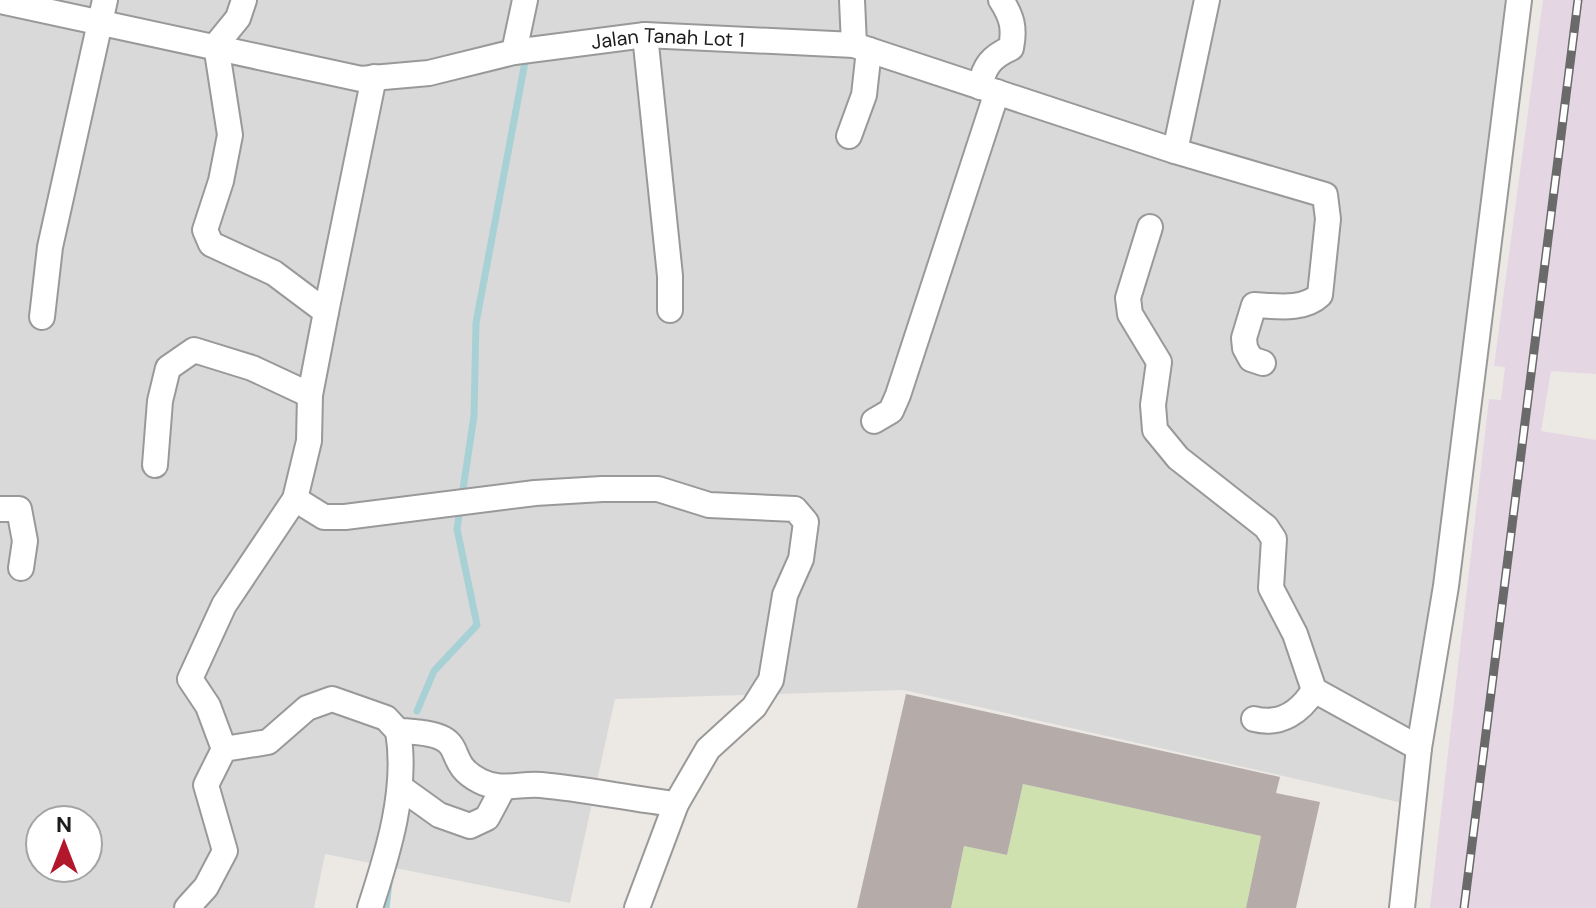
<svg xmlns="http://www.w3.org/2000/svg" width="1596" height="908" font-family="'DM Sans',sans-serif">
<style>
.residential{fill:#dad9d9;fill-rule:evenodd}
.industrial{fill:#e5d6e4}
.grass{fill:#cee1ae}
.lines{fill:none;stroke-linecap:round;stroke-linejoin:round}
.stream{stroke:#a8d1d5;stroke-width:7}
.building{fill:#b5aca9}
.minor-casing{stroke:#999;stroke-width:28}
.minor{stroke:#fff;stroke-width:24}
.rail-casing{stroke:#6a6a6a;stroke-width:9}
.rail{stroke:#fff;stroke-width:6;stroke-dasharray:18;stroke-linecap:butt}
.labels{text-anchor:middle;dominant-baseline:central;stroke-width:6;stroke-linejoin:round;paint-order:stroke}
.street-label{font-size:20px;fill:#1c1c1c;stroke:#fff}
</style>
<rect width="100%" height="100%" fill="#ece8e3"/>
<path class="residential" d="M0,0H1505L1407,804L904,690L615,699L570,903L325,854L314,908H0ZM40,820H88V868H40Z"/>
<path class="industrial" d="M1543,0H1596V374L1551,371L1541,431L1596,440V908H1430L1489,399L1501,400L1505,367L1494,366Z"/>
<path class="grass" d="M1023,784L1261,836L1246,908H951L964,846L1007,855Z"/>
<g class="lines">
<path class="stream" d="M417,711L434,671L477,625L457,529L474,416L476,323L525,62
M386,908L389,883"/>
</g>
<path class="building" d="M906,694L1280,777L1276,793L1320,802L1296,908H1246L1261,836L1023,784L1007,855L964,846L951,908H857Z"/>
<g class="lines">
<defs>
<g id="minor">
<path d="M852,0L854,45"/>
<path id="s1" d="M0,1L361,79L429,73L514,52L645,35L854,45L1175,151L1325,195L1328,219L1320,295C1303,311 1276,306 1254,305L1244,338L1245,348L1251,359L1263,363"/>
<path d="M645,35L670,276V310"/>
<path d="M514,52L525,0"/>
<path d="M980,87C984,66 991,57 1011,48C1015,28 1012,17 1001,0"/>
<path d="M849,136L864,95L869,50"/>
<path d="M1175,151L1207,0"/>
<path d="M1150,227L1128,298L1130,314L1159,362L1153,405L1155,430L1178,458L1266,527L1274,539L1271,588L1295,634L1314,690L1419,748"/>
<path d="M326,312L374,77"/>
<path d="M42,317L50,247L105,0"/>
<path d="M874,421L891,411L898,395L997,92"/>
<path d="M155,465L160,401L168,368L194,350L252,368L310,395"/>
<path d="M0,509H19L25,541L21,568"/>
<path d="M1254,719C1281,726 1301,711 1314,690"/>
<path d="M224,749L208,706L190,679L224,605L295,499L309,441L310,395L326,312L274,273L211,244L205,230L221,181L230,135L216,45L238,18L244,0"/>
<path d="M400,787L439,815L470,826L487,818L503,788"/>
<path d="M187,908L206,887L225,851L206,785L224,749L268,742L307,708L332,699L386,718L398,731C478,733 437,759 480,781C501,792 520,783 541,785C586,789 631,799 676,804L708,749L754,707L771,680L785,595L801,559L806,522L795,509L709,505L658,489H602L535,493L345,517H324L295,499"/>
<path d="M370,908C388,853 408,789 398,731"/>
<path d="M637,908L676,804"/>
<path d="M1402,908L1419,748L1446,586L1519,0"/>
</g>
</defs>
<use href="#minor" class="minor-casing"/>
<use href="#minor" class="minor"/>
<defs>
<path id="rail" d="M1464,908L1578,0"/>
</defs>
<use href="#rail" class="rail-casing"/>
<use href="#rail" class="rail"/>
</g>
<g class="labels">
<g class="street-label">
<text stroke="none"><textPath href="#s1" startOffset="680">Jalan Tanah Lot 1</textPath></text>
</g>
</g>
<g transform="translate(64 844)"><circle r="38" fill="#ffffff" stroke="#a4a4a4" stroke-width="2"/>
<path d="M0-6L14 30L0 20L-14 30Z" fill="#b2172c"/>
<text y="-12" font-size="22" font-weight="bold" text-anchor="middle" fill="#1c1c1c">N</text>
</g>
</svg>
